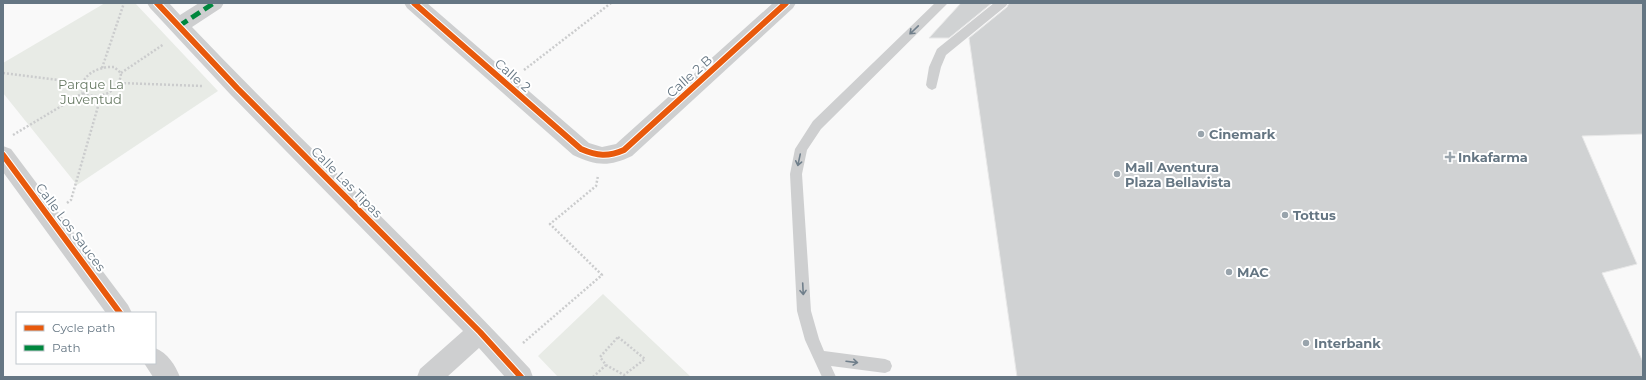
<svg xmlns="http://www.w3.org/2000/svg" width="1646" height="380" font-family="Montserrat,sans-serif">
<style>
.green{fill:#e8ebe6}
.building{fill:#d0d2d3;stroke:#e8e8e8}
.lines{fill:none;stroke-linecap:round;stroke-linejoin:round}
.path{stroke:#cbcccd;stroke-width:2.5;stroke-dasharray:2 2;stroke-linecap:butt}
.lane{fill:#cecfd0;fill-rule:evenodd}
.street{fill:#cecfd0;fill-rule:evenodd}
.quiet{stroke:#00873e;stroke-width:5;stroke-dasharray:10 5;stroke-linecap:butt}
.cycleway-casing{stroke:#fff;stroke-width:8}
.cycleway{stroke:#e8590c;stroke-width:6}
.oneway{stroke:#707f8b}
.poi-dot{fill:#99a4ac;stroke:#fff;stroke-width:1.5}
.labels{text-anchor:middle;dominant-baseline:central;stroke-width:4;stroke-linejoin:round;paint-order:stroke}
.street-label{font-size:13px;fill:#657683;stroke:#fff}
.park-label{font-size:13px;fill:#687a64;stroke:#fff}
.poi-label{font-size:13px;font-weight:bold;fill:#657683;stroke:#fff;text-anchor:start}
</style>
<rect width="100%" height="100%" fill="#f9f9f9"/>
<path class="green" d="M105,3H135L218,91L77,185L3,93V63Z
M603,294L691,377H558L538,356Z"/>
<path class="building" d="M961,3H992L949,38H929Z
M1009,3H1643V134L1582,136L1637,264L1602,273L1643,362V377H1017L969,38L1007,7Z"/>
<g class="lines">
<path class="path" d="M108,67H114L121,73C120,92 99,101 83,93L81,87C85,74 95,69 108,67Z
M102,68L124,3
M524,70L611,3
M3,73L82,83
M121,73L164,44
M120,83L203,86
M13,135L83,93
M67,203L71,200L101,96
M618,337L645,359L624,375L606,365L600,357Z
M523,343L602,275L550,224L596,186L598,176
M593,377L606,365"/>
<path class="lane" d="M935,3H948L821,129L807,150L802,174L811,311L819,339L824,351L885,359L890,361L892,366L890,371L885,373L831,366L836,377H822L805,340L797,311L790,174L795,149L813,121Z
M994,3H1008L1006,6L946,55L941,67L936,88L932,90L928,88L926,85L929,67L937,49Z"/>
<path class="street" d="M147,3H169L180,15L199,3H224L221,8L192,27C302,143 421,251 530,369L533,377H505L479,348L447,377H417L420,369L463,331L230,94L150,8Z
M404,3H427L589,143L602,147L616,144L773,3H796L793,8L632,156C609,167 596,166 573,155L407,8Z
M3,146L11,149L128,305L132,313H106L3,172Z
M155,348C168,353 175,365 180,377H153L144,363H155Z"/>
<path class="quiet" d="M179,26L214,3"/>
<defs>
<path id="cycleway" d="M157,3L237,88L480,332L521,377
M414,3L581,149C597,156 608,157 624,150L786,3
M3,155L120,313"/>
</defs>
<use href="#cycleway" class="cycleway-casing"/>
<use href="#cycleway" class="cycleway"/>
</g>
<defs><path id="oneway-shaft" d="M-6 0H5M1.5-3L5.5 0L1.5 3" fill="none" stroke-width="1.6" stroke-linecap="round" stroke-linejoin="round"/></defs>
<g class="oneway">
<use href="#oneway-shaft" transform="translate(914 30) rotate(136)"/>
<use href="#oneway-shaft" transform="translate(799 160) rotate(102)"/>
<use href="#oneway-shaft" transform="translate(803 289) rotate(87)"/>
<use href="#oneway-shaft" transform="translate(852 362) rotate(7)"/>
</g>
<g class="poi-dot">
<circle cx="1201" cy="134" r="4"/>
<path d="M1448 151h4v4h4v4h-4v4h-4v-4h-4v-4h4z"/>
<circle cx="1117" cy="174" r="4"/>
<circle cx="1285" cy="215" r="4"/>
<circle cx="1229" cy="272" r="4"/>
<circle cx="1306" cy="343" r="4"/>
</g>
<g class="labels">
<g class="street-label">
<text transform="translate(513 75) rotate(41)">Calle 2</text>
<text transform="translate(689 76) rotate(-42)">Calle 2 B</text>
<text transform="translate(347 182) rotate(45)">Calle Las Tipas</text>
<text transform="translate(71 227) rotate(53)">Calle Los Sauces</text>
</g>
<g class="park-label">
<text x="91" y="84">Parque La<tspan x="91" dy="15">Juventud</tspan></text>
</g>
<g class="poi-label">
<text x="1209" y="134">Cinemark</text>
<text x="1458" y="157">Inkafarma</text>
<text x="1125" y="167">Mall Aventura<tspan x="1125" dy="15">Plaza Bellavista</tspan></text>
<text x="1293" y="215">Tottus</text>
<text x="1237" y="272">MAC</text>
<text x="1314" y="343">Interbank</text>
</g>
</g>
<rect width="1646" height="380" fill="none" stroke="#657683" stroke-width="8"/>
<rect x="16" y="312" width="140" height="52" fill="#ffffff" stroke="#c1c8cd"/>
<rect x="24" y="325" width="20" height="6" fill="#e8590c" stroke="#c1c8cd"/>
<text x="52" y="332" font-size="12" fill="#657683">Cycle path</text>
<rect x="24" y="345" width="20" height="6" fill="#00873e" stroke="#c1c8cd"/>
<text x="52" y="352" font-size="12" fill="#657683">Path</text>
</svg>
